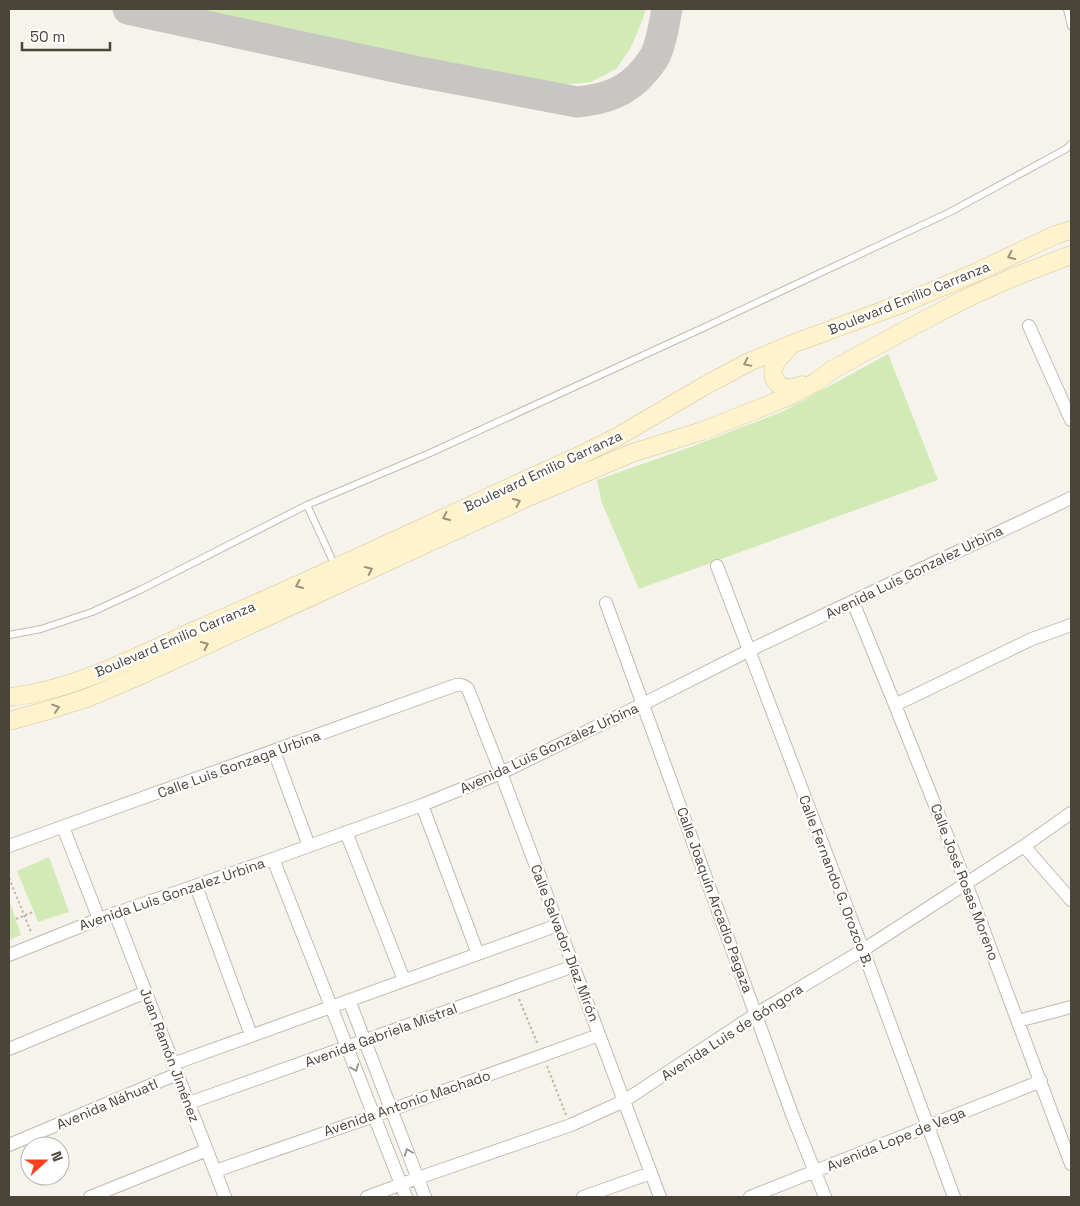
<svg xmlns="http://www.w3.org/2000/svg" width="1080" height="1206" font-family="'Space Grotesk',sans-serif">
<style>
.green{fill:#d2eab5}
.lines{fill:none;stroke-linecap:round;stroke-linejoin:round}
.taxiway{stroke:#c8c6c3;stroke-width:31}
.lane-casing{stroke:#c2bbae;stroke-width:8}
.street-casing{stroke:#c2bbae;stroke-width:14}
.secondary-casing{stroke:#d6c79b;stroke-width:19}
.path{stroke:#c4b79f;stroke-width:2;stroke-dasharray:2.5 2.5;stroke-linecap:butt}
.lane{stroke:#fff;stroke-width:6}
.street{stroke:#fff;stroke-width:12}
.secondary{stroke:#fff3cd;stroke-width:18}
.oneway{stroke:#9c937c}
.oneway2{stroke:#9c9892}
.labels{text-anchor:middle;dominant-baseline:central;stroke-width:4.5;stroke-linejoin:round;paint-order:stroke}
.street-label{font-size:14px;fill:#4b4439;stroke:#fff}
</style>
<rect width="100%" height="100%" fill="#f6f3ec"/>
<path class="green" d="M175,9H646L641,24L630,49L616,69L591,82L564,85L539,83L488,76Z
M888,354L938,480L639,589L602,503L597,480L688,448L784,411Z
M49,857L69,912L38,922L17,871Z
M9,899L21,935L9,940Z"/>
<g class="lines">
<path class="taxiway" d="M128,9L409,70L577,102C605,99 626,93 645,70C649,65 653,60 656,54C662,40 664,24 667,9"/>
<defs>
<path id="lane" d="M1067,9L1071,26
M307,505L336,568
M9,635L41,629L92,612L140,590L307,505L430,453L705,327L950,212L1066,149L1071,144"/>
<path id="street" d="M1029,326L1071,420
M717,566L863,950L954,1197
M853,602L895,705L966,883L1071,1164
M606,603L793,1117L825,1197
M895,705L1032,639L1071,625
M274,751L309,846
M422,805L478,954
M63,827L99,919
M346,832L404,980
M9,846L456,685C461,684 464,685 468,689L501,773L660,1197
M1024,846L1071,900
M273,859L406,1197
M196,886L251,1035
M115,913L225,1197
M9,955L99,919L273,859L422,805L501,773L643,704L748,651L1071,498
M349,1000L425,1197
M1018,1021L1071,1007
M9,1049L146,992
M173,1064L558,925
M189,1103L574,966
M9,1145L177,1074
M215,1171L374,1116L599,1035
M90,1197L207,1150
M367,1197L418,1178L571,1125L624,1101L756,1014L863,950L1024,846L1071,813
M583,1197L651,1173
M750,1197L1041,1081"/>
<path id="secondary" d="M790,346C785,352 778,358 775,364C770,377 777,389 791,388C794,388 799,386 802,385
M9,697C72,691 138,656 196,630C326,574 452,513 581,455L617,437L706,385L749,362L792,344L904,303L977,272L1055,235L1071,230
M9,721L49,710L87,698L132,679L526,498L632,453L702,431L763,407L787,397L816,382L832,370L911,327L969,297L1016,276L1071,255"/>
</defs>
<use href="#lane" class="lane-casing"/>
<use href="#street" class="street-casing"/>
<use href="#secondary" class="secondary-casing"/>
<path class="path" d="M9,878L31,932
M16,919L33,912
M519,999L538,1045
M547,1066L566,1115"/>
<use href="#lane" class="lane"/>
<use href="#street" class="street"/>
<use href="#secondary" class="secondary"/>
</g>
<defs><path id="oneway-chevron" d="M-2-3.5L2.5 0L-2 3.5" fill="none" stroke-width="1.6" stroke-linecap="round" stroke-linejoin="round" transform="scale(1.25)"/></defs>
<g class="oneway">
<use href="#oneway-chevron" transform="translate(1011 256) rotate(155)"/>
<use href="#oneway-chevron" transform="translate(747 363) rotate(154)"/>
<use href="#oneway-chevron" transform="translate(517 502) rotate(-25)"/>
<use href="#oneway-chevron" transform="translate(446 517) rotate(155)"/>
<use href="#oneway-chevron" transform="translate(369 570) rotate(-25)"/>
<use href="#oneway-chevron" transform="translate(299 585) rotate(156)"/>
<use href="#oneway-chevron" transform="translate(205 645) rotate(-25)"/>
<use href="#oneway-chevron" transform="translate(56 708) rotate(-18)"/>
</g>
<g class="oneway2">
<use href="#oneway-chevron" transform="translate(355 1068) rotate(68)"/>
<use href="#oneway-chevron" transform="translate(408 1152) rotate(-111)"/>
</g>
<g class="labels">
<g class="street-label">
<text transform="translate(909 298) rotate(-22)">Boulevard Emilio Carranza</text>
<text transform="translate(543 471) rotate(-25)">Boulevard Emilio Carranza</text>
<text transform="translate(914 572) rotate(-26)">Avenida Luis Gonzalez Urbina</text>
<text transform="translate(175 639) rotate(-23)">Boulevard Emilio Carranza</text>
<text transform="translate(549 748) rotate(-25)">Avenida Luis Gonzalez Urbina</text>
<text transform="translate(239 764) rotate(-20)">Calle Luis Gonzaga Urbina</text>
<text transform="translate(836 881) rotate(69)">Calle Fernando G. Orozco B.</text>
<text transform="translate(965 882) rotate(69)">Calle José Rosas Moreno</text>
<text transform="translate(172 894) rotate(-19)">Avenida Luis Gonzalez Urbina</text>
<text transform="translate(715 900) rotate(70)">Calle Joaquín Arcadio Pagaza</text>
<text transform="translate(565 943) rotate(69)">Calle Salvador Díaz Mirón</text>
<text transform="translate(732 1032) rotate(-33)">Avenida Luis de Góngora</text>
<text transform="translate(381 1035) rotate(-20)">Avenida Gabriela Mistral</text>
<text transform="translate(170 1055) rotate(69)">Juan Ramón Jiménez</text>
<text transform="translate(407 1103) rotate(-19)">Avenida Antonio Machado</text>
<text transform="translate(107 1104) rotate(-23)">Avenida Náhuatl</text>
<text transform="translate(896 1139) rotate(-22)">Avenida Lope de Vega</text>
</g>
</g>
<rect width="1080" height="1206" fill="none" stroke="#4b4439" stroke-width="20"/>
<g transform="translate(45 1161) rotate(69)"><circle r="24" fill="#ffffff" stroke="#b7b4b0"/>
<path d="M0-4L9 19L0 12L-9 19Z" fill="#fc3f1d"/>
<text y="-8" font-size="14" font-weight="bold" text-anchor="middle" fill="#4b4439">N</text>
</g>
<path d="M22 42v8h88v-8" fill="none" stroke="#4b4439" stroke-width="2.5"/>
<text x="30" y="42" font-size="15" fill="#4b4439" stroke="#ffffff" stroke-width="4" paint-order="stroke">50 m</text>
</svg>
